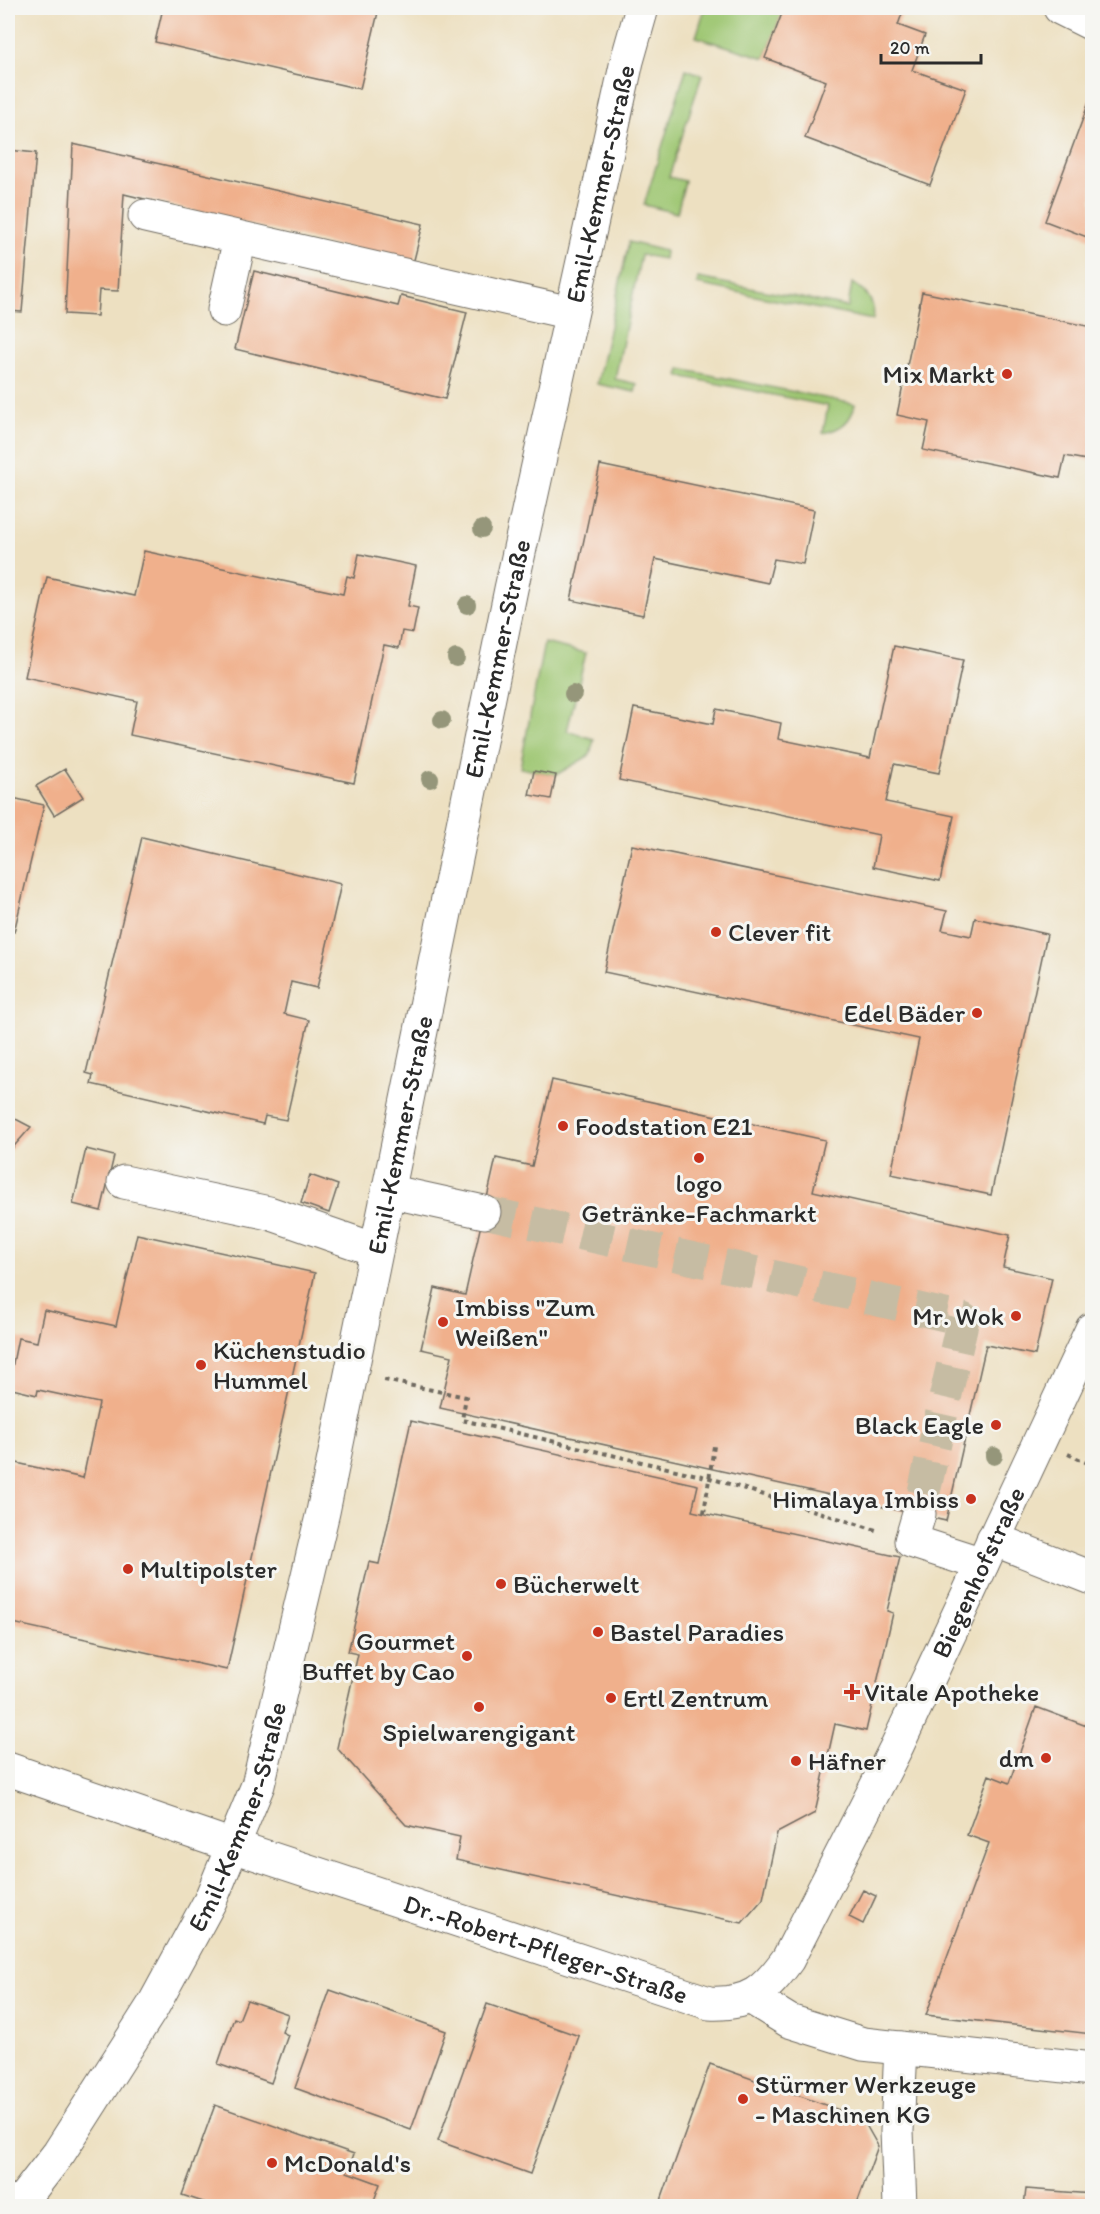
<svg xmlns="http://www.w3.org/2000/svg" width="1100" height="2214" font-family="Itim,sans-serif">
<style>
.green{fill:#9dc671;stroke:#64784e;stroke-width:1.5}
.building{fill:#f0b08c}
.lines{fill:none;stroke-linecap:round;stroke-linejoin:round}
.minor-tunnel{stroke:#c6bca3;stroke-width:33;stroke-dasharray:33 16;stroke-linecap:butt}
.minor-casing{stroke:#6f6a60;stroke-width:35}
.path{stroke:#6f6a60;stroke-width:4;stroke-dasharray:4.5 4.5;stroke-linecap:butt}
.minor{stroke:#fff;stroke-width:33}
.tree{fill:#95967a}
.poi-dot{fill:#c8321e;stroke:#f6f6f2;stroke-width:2}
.labels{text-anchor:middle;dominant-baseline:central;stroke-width:6;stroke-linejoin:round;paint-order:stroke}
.street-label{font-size:26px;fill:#2b2b2b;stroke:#f6f6f2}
.poi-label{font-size:26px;fill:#2b2b2b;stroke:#f6f6f2;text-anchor:start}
</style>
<rect width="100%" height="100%" fill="#f6f6f2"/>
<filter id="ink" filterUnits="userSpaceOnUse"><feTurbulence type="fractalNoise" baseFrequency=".0167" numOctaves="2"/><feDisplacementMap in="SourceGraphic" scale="12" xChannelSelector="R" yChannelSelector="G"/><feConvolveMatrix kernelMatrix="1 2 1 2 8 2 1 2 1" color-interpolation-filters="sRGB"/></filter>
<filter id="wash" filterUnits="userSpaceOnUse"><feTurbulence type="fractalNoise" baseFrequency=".008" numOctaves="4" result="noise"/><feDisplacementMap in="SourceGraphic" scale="24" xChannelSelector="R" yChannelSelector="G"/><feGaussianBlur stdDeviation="1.35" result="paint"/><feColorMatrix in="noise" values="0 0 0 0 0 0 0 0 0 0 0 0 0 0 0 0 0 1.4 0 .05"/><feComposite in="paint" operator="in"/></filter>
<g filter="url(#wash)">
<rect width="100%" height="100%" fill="#ede0c1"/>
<path class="green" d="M705,8H784L765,58L696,37Z
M686,69L702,75L669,177L685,181L677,213L644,205Z
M629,242L665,251L664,259L641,255L615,379L637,384L635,392L597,384Z
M698,278L848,307L852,283C867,291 876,303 873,320L697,284Z
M680,369L855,404C852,421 840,430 823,433L828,406L679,376Z
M544,643L586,653L567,731L594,739L590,755L556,775L520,768Z"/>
<g id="blocks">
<path class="building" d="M163,8H379L360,89L155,42Z
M784,8H904L898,25L925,35L912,70L966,89L930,185L805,138L826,81L765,58Z
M1092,94V239L1045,221Z
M73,144L423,224L413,264L124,194L118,291L99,290L97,316L65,314Z
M8,150L36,153L22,312L8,311Z
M254,271L398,306L401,296L467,312L445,399L235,349Z
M922,292L1092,327V461L1065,456L1060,478L923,450L929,422L897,415Z
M600,465L814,510L803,564L774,559L768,583L655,559L643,615L571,600Z
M144,551L343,594L347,576L354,578L359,554L416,566L408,606L418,608L413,633L402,631L399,648L384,645L354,783L130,735L137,701L25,677L47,577L134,596Z
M894,646L963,660L939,773L894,764L886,802L954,816L940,881L873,867L879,835L619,780L634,708L713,724L716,709L781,723L778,739L870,758Z
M65,769L83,797L54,815L36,786Z
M534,771L556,775L551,799L529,795Z
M8,797L44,805L14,932L8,930Z
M142,837L341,884L317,988L291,982L284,1014L309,1020L286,1120L265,1116L263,1124L91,1084L93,1075L86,1073Z
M632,845L947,911L942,930L971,936L975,918L1047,934L991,1195L891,1174L919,1039L604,972Z
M552,1080L825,1140L813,1191L1010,1235L1003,1267L1052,1278L1035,1355L986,1345L946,1521L440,1408L452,1356L421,1349L435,1288L465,1295L496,1158L532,1166Z
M8,1115L31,1127L8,1153Z
M86,1149L114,1156L101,1211L73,1204Z
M310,1175L338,1185L329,1213L301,1203Z
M137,1234L315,1273L227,1670L8,1622V1461L83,1478L99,1403L38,1390L37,1395L8,1388L18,1338L37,1342L44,1310L116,1326Z
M411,1421L698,1485L692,1511L900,1557L887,1611L893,1613L866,1731L835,1724L815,1813L777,1833L763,1899L742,1923L456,1860L460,1837L406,1825L337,1748L358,1654L348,1652L369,1562L379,1564Z
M1036,1707L1092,1728V2034L926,2015L989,1843L967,1835L989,1775L1009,1783Z
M863,1890L876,1896L863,1924L849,1917Z
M330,1990L446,2031L411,2130L295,2088Z
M247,2000L288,2014L282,2032L288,2035L271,2083L218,2064L234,2018L239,2020Z
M487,2004L579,2036L530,2174L438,2141Z
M710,2064L862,2118L878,2146L856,2206H659Z
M215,2105L354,2154L347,2172L380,2184L372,2206H215L182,2195Z
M1026,2189L1092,2194V2206H1024Z"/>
</g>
</g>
<g filter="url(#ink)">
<use href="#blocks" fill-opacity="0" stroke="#6f6a60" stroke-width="1.5"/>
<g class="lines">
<path class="minor-tunnel" d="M484,1212L963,1319L919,1514"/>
<defs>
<g id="minor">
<path d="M1060,8L1092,24"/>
<path d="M145,216L571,313"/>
<path d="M224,310L240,238"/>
<path d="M124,1182L269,1213L376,1250"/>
<path d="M388,1191L484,1212"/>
<path d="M919,1514L911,1541L982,1564"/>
<path d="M993,1539L1092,1578"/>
<path id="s1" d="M8,1769L233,1846L709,2003C750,2005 765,1991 788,1959L897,1746L1092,1329"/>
<path d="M750,1997L789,2021L863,2044L1092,2069"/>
<path id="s2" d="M18,2206L59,2153L153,2006L210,1901L258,1785L323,1512L511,589L627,61L642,8"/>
<path d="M900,2206L897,2131L901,2048"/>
</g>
</defs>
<use href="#minor" class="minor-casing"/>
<path class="path" d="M384,1380L466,1397L462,1420L710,1478L879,1531
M1068,1454L1092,1465
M704,1513L714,1446"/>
<use href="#minor" class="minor"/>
</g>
<g class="tree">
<circle cx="482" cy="529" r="9"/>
<circle cx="467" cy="605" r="9"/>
<circle cx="456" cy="658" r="9"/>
<circle cx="573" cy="694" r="9"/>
<circle cx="442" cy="720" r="9"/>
<circle cx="430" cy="779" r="9"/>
<circle cx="994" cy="1456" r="9"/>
</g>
</g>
<g class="poi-dot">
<circle cx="1007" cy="374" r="6"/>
<circle cx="716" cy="932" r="6"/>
<circle cx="977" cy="1013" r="6"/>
<circle cx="563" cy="1126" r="6"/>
<circle cx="699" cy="1158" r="6"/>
<circle cx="1016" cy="1316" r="6"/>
<circle cx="443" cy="1322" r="6"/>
<circle cx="201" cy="1365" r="6"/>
<circle cx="996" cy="1425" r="6"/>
<circle cx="971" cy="1499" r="6"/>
<circle cx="128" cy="1569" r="6"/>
<circle cx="501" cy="1584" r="6"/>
<circle cx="598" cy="1632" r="6"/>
<circle cx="467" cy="1656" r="6"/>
<path d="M849 1683h6v6h6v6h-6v6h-6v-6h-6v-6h6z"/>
<circle cx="611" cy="1698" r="6"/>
<circle cx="479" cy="1707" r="6"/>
<circle cx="1046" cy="1758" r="6"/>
<circle cx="796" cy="1761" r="6"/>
<circle cx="743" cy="2099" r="6"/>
<circle cx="272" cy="2163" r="6"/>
</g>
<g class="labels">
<g class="street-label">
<text stroke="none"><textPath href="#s2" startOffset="2124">Emil-Kemmer-Straße</textPath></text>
<text stroke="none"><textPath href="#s2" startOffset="1638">Emil-Kemmer-Straße</textPath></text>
<text stroke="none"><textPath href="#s2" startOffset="1152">Emil-Kemmer-Straße</textPath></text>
<text stroke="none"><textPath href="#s1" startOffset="1266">Biegenhofstraße</textPath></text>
<text stroke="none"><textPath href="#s2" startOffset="450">Emil-Kemmer-Straße</textPath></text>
<text stroke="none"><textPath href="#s1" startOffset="567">Dr.-Robert-Pfleger-Straße</textPath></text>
</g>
<g class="poi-label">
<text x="995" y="374" text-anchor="end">Mix Markt</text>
<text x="728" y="932">Clever fit</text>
<text x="965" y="1013" text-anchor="end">Edel Bäder</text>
<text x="575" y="1126">Foodstation E21</text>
<text x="699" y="1183" text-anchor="middle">logo<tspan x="699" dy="30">Getränke-Fachmarkt</tspan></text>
<text x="455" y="1307">Imbiss "Zum<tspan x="455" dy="30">Weißen"</tspan></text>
<text x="1004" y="1316" text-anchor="end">Mr. Wok</text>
<text x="213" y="1350">Küchenstudio<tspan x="213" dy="30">Hummel</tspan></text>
<text x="984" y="1425" text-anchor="end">Black Eagle</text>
<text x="959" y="1499" text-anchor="end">Himalaya Imbiss</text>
<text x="140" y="1569">Multipolster</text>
<text x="513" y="1584">Bücherwelt</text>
<text x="610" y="1632">Bastel Paradies</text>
<text x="455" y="1641" text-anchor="end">Gourmet<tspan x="455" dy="30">Buffet by Cao</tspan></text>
<text x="864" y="1692">Vitale Apotheke</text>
<text x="623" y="1698">Ertl Zentrum</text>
<text x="479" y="1732" text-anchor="middle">Spielwarengigant</text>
<text x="1034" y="1758" text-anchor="end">dm</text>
<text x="808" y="1761">Häfner</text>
<text x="755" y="2084">Stürmer Werkzeuge<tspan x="755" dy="30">- Maschinen KG</tspan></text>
<text x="284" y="2163">McDonald's</text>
</g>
</g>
<rect width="1100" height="2214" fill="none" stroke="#f6f6f2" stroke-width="30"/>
<path d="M881 54v9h100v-9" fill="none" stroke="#2b2b2b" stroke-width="3"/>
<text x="890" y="54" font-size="18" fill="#2b2b2b" stroke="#f6f6f2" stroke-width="4.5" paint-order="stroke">20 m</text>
</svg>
